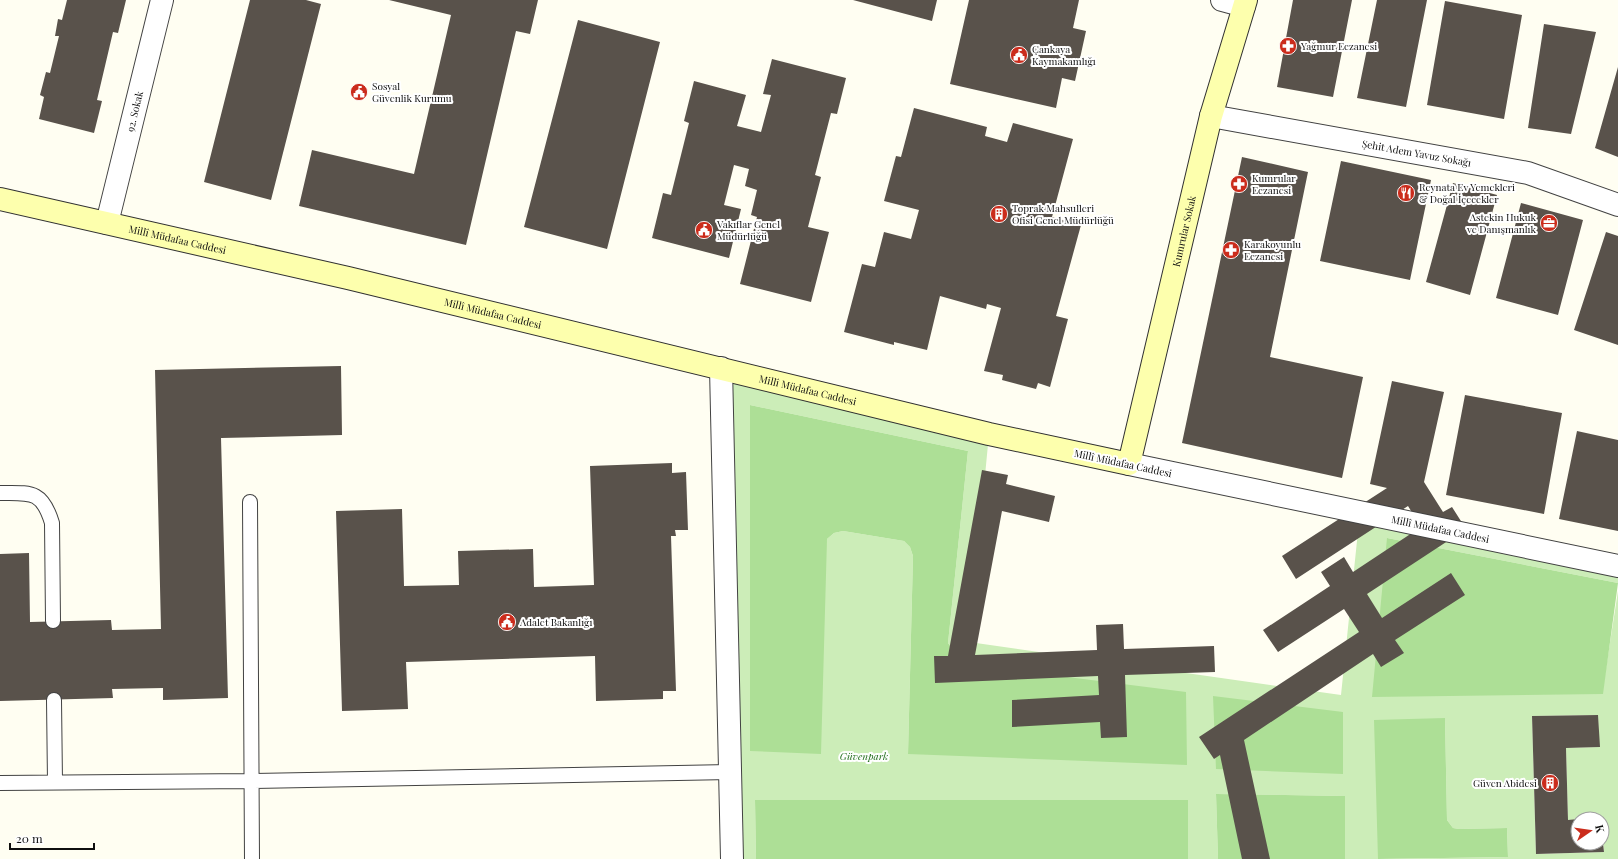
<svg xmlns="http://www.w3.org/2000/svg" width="1618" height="859" font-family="'Playfair Display',serif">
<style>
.green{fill:#ccedb8;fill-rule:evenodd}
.forest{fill:#addf96}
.building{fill:#59524b}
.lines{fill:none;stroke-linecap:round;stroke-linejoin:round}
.lane-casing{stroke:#424242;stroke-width:16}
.street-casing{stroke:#424242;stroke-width:24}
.secondary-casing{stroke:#313131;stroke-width:24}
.lane{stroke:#fff;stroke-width:14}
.street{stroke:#fff;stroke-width:22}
.secondary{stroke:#fdffad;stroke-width:22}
.labels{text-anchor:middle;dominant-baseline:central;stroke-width:4;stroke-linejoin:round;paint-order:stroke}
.poi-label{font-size:10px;fill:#0f0f0f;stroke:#fff;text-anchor:start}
.street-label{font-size:10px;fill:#0f0f0f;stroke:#fff}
.park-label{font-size:10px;font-style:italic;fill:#206d1a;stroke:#fff}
</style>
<rect width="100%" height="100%" fill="#fffef2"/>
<path class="green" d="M721,368L989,434L969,642L1341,695L1360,512L1618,566V583L1387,538L1602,694L1618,591V859H1345V796L1216,794L1218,859H1188L1187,800H755L756,859H732ZM750,405L968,451L948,643L964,664L908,754L913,556L910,547L904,541L843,531L834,533L827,539L751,751ZM1598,715L1599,747L1566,748L1568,820L1602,819L1604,852L1536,854L1532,716ZM1445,718L1447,820L1453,828L1459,829L1507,828L1508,857L1378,859Z"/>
<path class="forest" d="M750,405L968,451L948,643L964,664L1186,692L1187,765L908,754L913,556L910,547L904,541L843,531L834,533L827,539L821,754L750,751Z
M1387,538L1618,583L1603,694L1372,697Z
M1213,696L1343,712V774L1216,769Z
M1445,718L1447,820L1453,828L1459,829L1507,828L1508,857L1378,859L1374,720Z
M1216,794L1345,796V859H1218Z
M755,800H1188V859H756Z"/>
<path class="building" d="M67,0H126L118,33L113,32L97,100L102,101L94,133L39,119L44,97L40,95L46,72L50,73L59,36H55L58,19L62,20Z
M250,0H306L321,4L271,200L204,182Z
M389,0H538L530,34L516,31L466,245L299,206L312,150L414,174L451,15Z
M853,0H937L932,21Z
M969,0H1079L1073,28L1086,31L1075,81L1062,78L1056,108L950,84Z
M1293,0H1352L1333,97L1277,87Z
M1377,0H1427L1406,107L1357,98Z
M1445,1L1522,15L1504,119L1427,105Z
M578,20L660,42L607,249L524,227Z
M1544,24L1596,32L1571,134L1528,128Z
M772,59L846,78L837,114L831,113L815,175L821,177L808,227L829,232L811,302L740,284L757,217L751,215L757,190L745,186L749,169L734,165L724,205L741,209L729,258L652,238L663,193L671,195L689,123L684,121L694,81L746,95L737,126L761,132L771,95L763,94Z
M1618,67V157L1595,148Z
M914,108L987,127L985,136L1007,142L1013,123L1073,139L1052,217L1081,225L1056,316L1068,319L1050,387L1038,383L1036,389L1002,380L1003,375L984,371L1001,308L987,304L986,309L940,296L927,350L894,342V345L844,332L862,264L875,267L884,232L911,239L919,210L884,201L896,156L901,157Z
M1242,157L1308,172L1270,357L1363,377L1342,478L1182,443Z
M1341,161L1431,180L1410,280L1320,261Z
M1453,183L1497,195L1470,295L1426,282Z
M1521,203L1583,220L1558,315L1496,298Z
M1606,232L1618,236V345L1574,330Z
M341,366L342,435L221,438L228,698L163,700V688L112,689L113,698L0,701V554L29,553L30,622L111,620L112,630L161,629L155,370Z
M1392,381L1444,392L1424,482L1443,512L1452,507L1466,529L1367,594L1382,618L1451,573L1465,595L1395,640L1404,653L1381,667L1373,654L1244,740L1270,859H1242L1220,755L1214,759L1199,737L1359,632L1344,609L1278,652L1263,630L1330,586L1321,572L1344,557L1353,572L1421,527L1408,506L1296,579L1282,556L1387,488L1370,484Z
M1465,395L1562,413L1544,514L1446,495Z
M1577,431L1618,440V531L1559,519Z
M672,463V473L686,472L688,530H675L676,536H671L676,691H663V699L596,701L595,656L406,662L408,709L342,711L336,511L402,509L404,586L459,585L458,551L533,549L534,587L594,585L590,466Z
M982,470L1008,475L1006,484L1055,496L1049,522L1002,511L975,655L1097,650L1096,625L1123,624L1124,649L1214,646L1215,672L1125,675L1127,737L1101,738L1100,722L1012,727V700L1099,695L1098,676L935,683L934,656H948Z
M1598,715L1600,747L1566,748L1568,820L1578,819V843H1603L1604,852L1536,854L1532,716Z"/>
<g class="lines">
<defs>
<path id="lane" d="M0,493C31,493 42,490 52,523L53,621
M250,502L252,859
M54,700L55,782
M0,783L251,781L730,772"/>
<g id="street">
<path d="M1222,0L1244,6"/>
<path id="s1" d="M1211,116L1528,173L1618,205"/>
<path id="s2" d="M107,223L162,0"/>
<path d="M721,368L732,859"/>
<path id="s3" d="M1129,464L1618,566"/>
</g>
<g id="secondary">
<path id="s4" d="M0,199L348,278L989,434L1129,464L1211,116L1246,0"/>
</g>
</defs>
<use href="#lane" class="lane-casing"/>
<use href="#street" class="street-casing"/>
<use href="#secondary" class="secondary-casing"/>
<use href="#lane" class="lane"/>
<use href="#street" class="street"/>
<use href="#secondary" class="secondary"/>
</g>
<defs>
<symbol id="pharmacy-disc" viewBox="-11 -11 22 22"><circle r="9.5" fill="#cb2c1c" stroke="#fff"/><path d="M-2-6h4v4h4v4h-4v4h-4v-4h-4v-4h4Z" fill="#fff"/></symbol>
<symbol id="civic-disc" viewBox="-11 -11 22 22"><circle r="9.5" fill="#cb2c1c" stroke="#fff"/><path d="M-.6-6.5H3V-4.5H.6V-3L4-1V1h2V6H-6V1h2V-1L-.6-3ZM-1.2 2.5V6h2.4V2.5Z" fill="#fff"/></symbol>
<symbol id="restaurant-disc" viewBox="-11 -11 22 22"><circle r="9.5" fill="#cb2c1c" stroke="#fff"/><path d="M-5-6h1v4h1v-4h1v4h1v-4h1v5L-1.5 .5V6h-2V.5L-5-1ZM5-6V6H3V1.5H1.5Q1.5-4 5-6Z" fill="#fff"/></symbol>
<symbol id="building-disc" viewBox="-11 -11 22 22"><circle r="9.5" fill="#cb2c1c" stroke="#fff"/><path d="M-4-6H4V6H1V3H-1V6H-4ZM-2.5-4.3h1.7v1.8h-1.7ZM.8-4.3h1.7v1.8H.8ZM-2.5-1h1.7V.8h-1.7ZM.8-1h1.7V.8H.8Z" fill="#fff"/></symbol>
<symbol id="office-disc" viewBox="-11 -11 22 22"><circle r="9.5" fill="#cb2c1c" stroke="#fff"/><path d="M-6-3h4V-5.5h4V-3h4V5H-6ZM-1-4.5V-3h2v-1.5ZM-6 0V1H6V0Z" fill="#fff"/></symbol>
</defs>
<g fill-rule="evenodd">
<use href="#pharmacy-disc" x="1278" y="36" width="20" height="20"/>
<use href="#civic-disc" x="1009" y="45" width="20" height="20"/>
<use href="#civic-disc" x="349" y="82" width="20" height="20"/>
<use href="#pharmacy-disc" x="1229" y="174" width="20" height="20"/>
<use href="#restaurant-disc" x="1396" y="183" width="20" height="20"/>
<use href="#building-disc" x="989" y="204" width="20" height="20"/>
<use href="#office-disc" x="1539" y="213" width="20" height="20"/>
<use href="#civic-disc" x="694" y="220" width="20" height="20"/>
<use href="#pharmacy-disc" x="1221" y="240" width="20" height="20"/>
<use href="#civic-disc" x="497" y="612" width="20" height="20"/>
<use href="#building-disc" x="1540" y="773" width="20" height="20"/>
</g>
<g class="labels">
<g class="poi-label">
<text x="1301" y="46">Yağmur Eczanesi</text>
<text x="1032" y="49">Çankaya<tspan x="1032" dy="12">Kaymakamlığı</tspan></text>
<text x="372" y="86">Sosyal<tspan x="372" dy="12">Güvenlik Kurumu</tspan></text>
<text x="1252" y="178">Kumrular<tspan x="1252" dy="12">Eczanesi</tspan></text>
<text x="1419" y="187">Reynata Ev Yemekleri<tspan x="1419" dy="12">&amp; Doğal İçecekler</tspan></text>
<text x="1012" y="208">Toprak Mahsulleri<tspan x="1012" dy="12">Ofisi Genel Müdürlüğü</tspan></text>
<text x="1536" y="217" text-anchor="end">Astekin Hukuk<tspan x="1536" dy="12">ve Danışmanlık</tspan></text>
<text x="717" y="224">Vakıflar Genel<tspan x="717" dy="12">Müdürlüğü</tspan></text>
<text x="1244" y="244">Karakoyunlu<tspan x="1244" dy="12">Eczanesi</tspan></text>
<text x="520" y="622">Adalet Bakanlığı</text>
<text x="1537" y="783" text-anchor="end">Güven Abidesi</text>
</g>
<g class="street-label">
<text stroke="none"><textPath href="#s2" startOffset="115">92. Sokak</textPath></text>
<text stroke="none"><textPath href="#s1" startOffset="209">Şehit Adem Yavuz Sokağı</textPath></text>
<text stroke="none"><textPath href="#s4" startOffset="1399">Kumrular Sokak</textPath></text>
<text stroke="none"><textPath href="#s4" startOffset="182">Millî Müdafaa Caddesi</textPath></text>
<text stroke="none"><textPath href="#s4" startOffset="506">Millî Müdafaa Caddesi</textPath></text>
<text stroke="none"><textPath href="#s4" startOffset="830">Millî Müdafaa Caddesi</textPath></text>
<text transform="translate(1123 463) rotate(12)">Millî Müdafaa Caddesi</text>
<text stroke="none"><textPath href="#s3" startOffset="318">Millî Müdafaa Caddesi</textPath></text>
</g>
<g class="park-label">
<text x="864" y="756">Güvenpark</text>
</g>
</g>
<g transform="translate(1590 831) rotate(77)"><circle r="19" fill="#ffffff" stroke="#9f9f9f"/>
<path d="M0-3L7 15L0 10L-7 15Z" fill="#cb2c1c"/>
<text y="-6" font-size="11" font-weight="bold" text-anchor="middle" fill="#0f0f0f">K</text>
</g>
<path d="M10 843v6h84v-6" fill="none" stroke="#0f0f0f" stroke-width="2"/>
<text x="16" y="843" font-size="12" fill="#0f0f0f" stroke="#ffffff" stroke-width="3" paint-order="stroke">20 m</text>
</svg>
